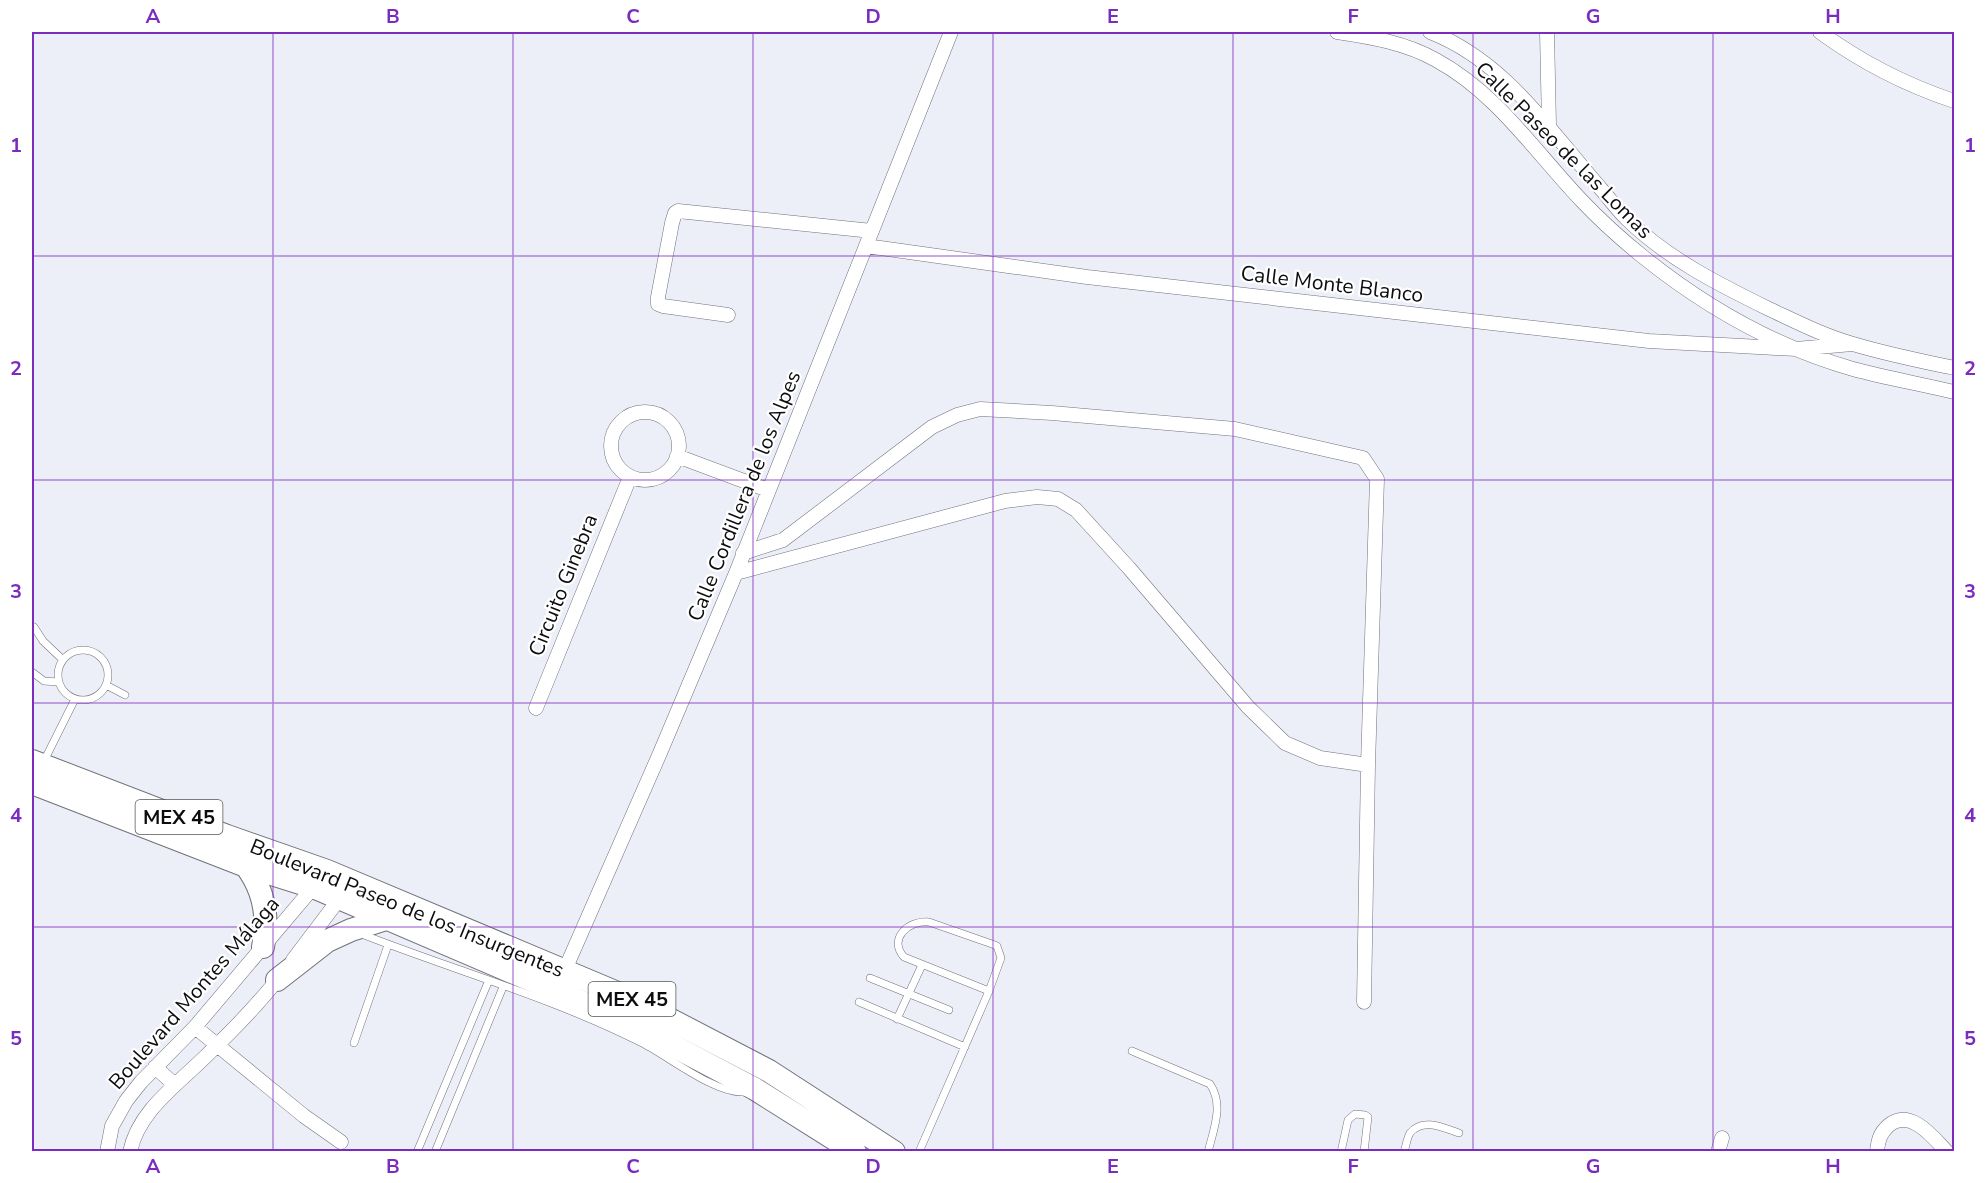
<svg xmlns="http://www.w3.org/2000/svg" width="1986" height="1183" font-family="'Nunito Sans',sans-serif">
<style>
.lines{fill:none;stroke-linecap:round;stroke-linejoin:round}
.service-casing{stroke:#70727a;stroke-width:8}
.minor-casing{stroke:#70727a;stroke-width:15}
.primary-casing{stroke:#70727a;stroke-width:24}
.service{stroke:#fff;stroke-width:7}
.minor{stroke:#fff;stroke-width:14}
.primary{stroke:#fff;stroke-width:22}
.grid{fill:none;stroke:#7b2cbf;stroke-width:1.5;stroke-opacity:0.55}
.labels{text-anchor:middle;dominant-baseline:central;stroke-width:4.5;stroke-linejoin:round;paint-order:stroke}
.shield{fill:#fff;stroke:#565658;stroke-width:1.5}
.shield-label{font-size:20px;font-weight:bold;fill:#0d0d10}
.street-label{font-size:21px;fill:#0d0d10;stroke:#fff}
.neatline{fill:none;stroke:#7b2cbf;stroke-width:2}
.grid-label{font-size:20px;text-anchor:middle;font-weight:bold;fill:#7b2cbf}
</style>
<rect width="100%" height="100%" fill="#edeff8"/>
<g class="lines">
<defs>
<path id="service" d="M34,627L43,641L62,659
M58 675a25 25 0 1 1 50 0a25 25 0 1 1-50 0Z
M32,672L44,681L58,682
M106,685L125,695
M44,761L75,699
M359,933C453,970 551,997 642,1043C668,1056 715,1094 744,1092
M870,978L949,1010
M859,1002L965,1047
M897,1019L922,965
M354,1043L388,945
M1132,1051L1210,1084C1224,1105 1214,1128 1208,1152
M417,1152L489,980
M435,1152L503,987
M919,1152L989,991L1001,958L997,946L992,944L929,922C908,920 888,939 904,957L989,991
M1341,1152L1348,1120L1355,1114L1365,1115L1368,1117L1364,1152
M1404,1152C1406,1146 1407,1138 1410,1133C1423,1117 1444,1128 1459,1133"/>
<path id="minor" d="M1337,32C1371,37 1406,43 1436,60C1497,93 1536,153 1582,201C1601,221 1621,239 1642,256C1704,306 1776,347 1853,369C1886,378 1921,384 1954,392
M1430,32C1505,61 1550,131 1601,189C1610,199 1618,211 1628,220C1668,259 1720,285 1769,309C1797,322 1824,336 1853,344C1886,354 1921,361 1954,368
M1547,32L1549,125
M1820,32C1861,62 1906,85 1954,101
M866,246L1087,277L1649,341L1796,349L1852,344
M728,315L663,306L658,304V297L672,223L675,213L678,211L872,231
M611 446a34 34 0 1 1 68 0a34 34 0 1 1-68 0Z
M677,456L768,490
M743,553L783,540L932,427L957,415L980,409L1052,413L1235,429L1363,458L1377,479L1368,765L1364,1002
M736,573L1005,501L1037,497L1048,498L1058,499L1076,510L1129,568L1248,707L1285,743L1320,758L1368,765
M536,708L630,477
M293,960L343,894
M564,972L660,753L736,573L951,32
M195,1027L304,1116L341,1142
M155,1067L175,1085
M107,1152L112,1126L126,1101L141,1082L195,1027L316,884
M130,1152C138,1111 178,1084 206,1056C232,1031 259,1004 281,975
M1718,1152L1722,1138
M1877,1152C1878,1141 1880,1133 1888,1126C1910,1107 1933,1137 1947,1152"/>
<path id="primary" d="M32,761L227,836L327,871L627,997L769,1071L894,1152
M32,783L246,866L313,887L624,1020L755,1089L855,1152
M246,866C264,890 269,918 263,947
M277,980L327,941L351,930L389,918"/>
</defs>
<use href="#service" class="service-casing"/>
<use href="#minor" class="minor-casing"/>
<use href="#primary" class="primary-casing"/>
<use href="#service" class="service"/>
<use href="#minor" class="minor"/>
<use href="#primary" class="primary"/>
</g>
<path class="grid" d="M273,32V1152M513,32V1152M753,32V1152M993,32V1152M1233,32V1152M1473,32V1152M1713,32V1152M32,256H1954M32,480H1954M32,703H1954M32,927H1954"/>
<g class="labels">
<g class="shield">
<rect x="135.5" y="800" width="87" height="34" rx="4.5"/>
<rect x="588.5" y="982" width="87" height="34" rx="4.5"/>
</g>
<g class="shield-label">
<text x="179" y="817">MEX 45</text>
<text x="632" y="999">MEX 45</text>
</g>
<g class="street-label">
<text transform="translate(1564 150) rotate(45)">Calle Paseo de las Lomas</text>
<text transform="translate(1332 284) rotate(7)">Calle Monte Blanco</text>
<text transform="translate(744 496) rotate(-68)">Calle Cordillera de los Alpes</text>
<text transform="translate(563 585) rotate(-68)">Circuito Ginebra</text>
<text transform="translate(407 908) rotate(22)">Boulevard Paseo de los Insurgentes</text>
<text transform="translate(194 993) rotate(-49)">Boulevard Montes Málaga</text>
</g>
</g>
<rect width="1986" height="1183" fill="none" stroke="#ffffff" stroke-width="66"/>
<rect x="33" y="33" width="1920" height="1117" class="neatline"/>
<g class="grid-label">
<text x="153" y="23">A</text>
<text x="393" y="23">B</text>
<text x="633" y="23">C</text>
<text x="873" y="23">D</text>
<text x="1113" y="23">E</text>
<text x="1353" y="23">F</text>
<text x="1593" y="23">G</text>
<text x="1833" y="23">H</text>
<text x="16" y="152">1</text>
<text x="1970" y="152">1</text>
<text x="16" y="375">2</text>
<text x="1970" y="375">2</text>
<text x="16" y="598">3</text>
<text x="1970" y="598">3</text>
<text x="16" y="822">4</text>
<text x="1970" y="822">4</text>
<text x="16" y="1045">5</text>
<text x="1970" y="1045">5</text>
<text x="153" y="1173">A</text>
<text x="393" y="1173">B</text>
<text x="633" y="1173">C</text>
<text x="873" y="1173">D</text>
<text x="1113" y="1173">E</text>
<text x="1353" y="1173">F</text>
<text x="1593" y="1173">G</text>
<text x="1833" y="1173">H</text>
</g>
</svg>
